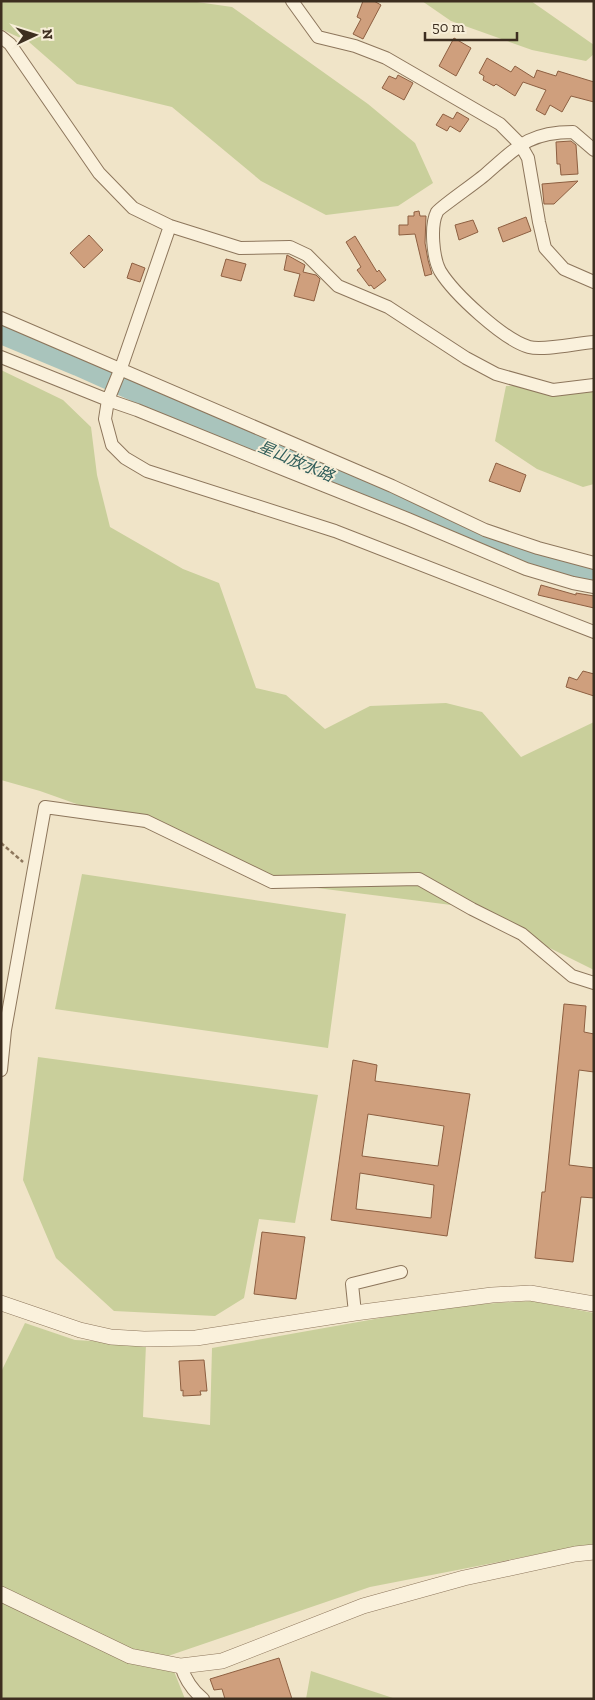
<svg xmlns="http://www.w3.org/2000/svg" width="595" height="1700" font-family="'Zilla Slab','Noto Sans JP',serif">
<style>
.green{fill:#c9cf9b}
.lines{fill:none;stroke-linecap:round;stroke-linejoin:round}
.river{stroke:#a9c4bc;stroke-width:22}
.building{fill:#cf9f7d;stroke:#8d5f41;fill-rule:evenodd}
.minor-casing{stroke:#8d765c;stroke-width:14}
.tertiary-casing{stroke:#8d765c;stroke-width:16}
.path{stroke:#8d765c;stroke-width:2.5;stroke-dasharray:4 2.5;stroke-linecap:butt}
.minor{stroke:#faf1dc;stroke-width:12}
.tertiary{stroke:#faf1dc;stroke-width:15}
.labels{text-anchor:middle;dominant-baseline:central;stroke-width:4;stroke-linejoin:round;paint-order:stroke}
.water-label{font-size:16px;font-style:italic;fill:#2f5d5a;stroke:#f7eed8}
</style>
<rect width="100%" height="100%" fill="#f0e4c8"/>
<path class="green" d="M1,1H190L232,7L368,104L415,143L433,183L398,206L326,215L261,181L172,107L77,84L29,42L1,29Z
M422,1H531L594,45V54L586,61L532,50L451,21Z
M1,370L63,400L91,427L97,475L110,527L183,569L219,583L256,688L286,695L325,729L370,706L446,703L482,712L521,757L594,722V970L467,907L262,881L237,861L40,791L1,780Z
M588,385H594V484L583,487L537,469L495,441L506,386Z
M82,874L346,914L328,1048L55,1009Z
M38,1057L318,1095L295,1223L259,1219L244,1298L215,1316L114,1311L56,1258L23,1180Z
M532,1301L594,1313V1546L539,1554L370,1587L168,1656L185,1699H1V1372L25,1323L75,1340L146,1344L143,1417L210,1425L212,1348L448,1306Z
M311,1671L396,1699H306Z"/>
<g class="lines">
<path class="river" d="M1,333L78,365L297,463L418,513L517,557L594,577"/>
</g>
<path class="building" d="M363,1H374L381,5L363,39L353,34L361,19L357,17Z
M454,38L471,48L456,76L439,66Z
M487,58L511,72L515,66L534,78L537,70L556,76L558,71L594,82V102L571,96L562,112L550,105L545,115L536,110L546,90L523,82L515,96L496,84L494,86L483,80L484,76L479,73Z
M398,75L413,83L404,100L382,88L389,76L396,79Z
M457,112L469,119L460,132L450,126L447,131L436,125L443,114L453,119Z
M571,141L576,145L578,174L561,175L560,164H557L556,142Z
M578,181L554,204H544L542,184Z
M419,211L420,216H426L425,243L428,260L432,274L425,276L415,234L399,235V225H408V216H414V212Z
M526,217L531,231L503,242L498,228Z
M473,220L478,232L459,240L455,225Z
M89,235L103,250L84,268L70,253Z
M355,236L377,272L379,270L386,280L374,289L371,285L369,286L357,270L361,267L346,242Z
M287,255L305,265L303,272L316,275L320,279L314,301L294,296L300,274L284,270Z
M226,259L246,264L241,281L221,276Z
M132,263L145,268L140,282L127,278Z
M496,463L526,475L520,492L489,481Z
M541,585L576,595V593L594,596V608L538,595Z
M583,671L594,674V696L566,687L569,677L577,680Z
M564,1004L586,1006L584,1032L594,1034V1072L579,1070L569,1165L594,1168V1198L581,1197L573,1262L535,1258L542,1192H545Z
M353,1060L377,1065L375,1081L470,1094L447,1236L331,1220ZM368,1114L444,1126L438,1166L362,1156ZM360,1173L434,1185L431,1218L356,1209Z
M262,1232L305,1237L296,1299L254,1294Z
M204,1360L207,1391H200L201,1395L183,1396V1390L181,1391L179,1361Z
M279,1658L292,1699H225L222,1689L214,1690L210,1679Z"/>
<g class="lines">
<defs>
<path id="minor" d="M292,1L318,37L355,46L386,58L500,124L520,144L528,158L539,222L545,248L564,269L594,282
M1,37L10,44L99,173L133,208L170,226L240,248L290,247L307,255L338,286L388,307L466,358L496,374L553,390L594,385
M594,150L573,132C530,132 518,146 487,173C480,180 439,208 437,212C430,226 433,258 440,271C454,294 504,340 529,347C543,351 578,343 594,342
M170,226L121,368L108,400L105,419L112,445L125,458L147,471L335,531L594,632
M1,318L392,486L485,530L538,548L594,563
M1,357L108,400L137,410L290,472L408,519L526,569L573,583L594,587
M1,1070L5,1030L45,807L146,821L272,882L419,879L472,909L522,934L572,976L594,983
M355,1313L352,1284L401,1272
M181,1666C185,1679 192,1690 203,1699"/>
<path id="tertiary" d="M1,1303L80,1330L111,1337L144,1339L196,1338L355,1313L492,1295L530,1293L594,1304
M1,1594L130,1656L181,1666L222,1661L363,1606L464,1578L575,1554L594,1552"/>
</defs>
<use href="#minor" class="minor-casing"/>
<use href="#tertiary" class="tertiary-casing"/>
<path class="path" d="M1,843L23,862"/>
<use href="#minor" class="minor"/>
<use href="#tertiary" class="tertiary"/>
</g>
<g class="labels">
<g class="water-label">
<text transform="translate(296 461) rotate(23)">星山放水路</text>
</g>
</g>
<rect width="595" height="1700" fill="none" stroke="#3d2e20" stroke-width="5"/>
<g transform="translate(35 35) rotate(86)" stroke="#f7eed8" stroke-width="4" paint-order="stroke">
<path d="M0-4L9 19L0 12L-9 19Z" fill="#3d2e20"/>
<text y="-8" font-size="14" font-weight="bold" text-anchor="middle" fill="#3d2e20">N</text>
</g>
<path d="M425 32v8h92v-8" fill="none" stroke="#3d2e20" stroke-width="2.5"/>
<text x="432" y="32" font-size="15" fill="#3d2e20" stroke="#f7eed8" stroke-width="4" paint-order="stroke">50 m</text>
</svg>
